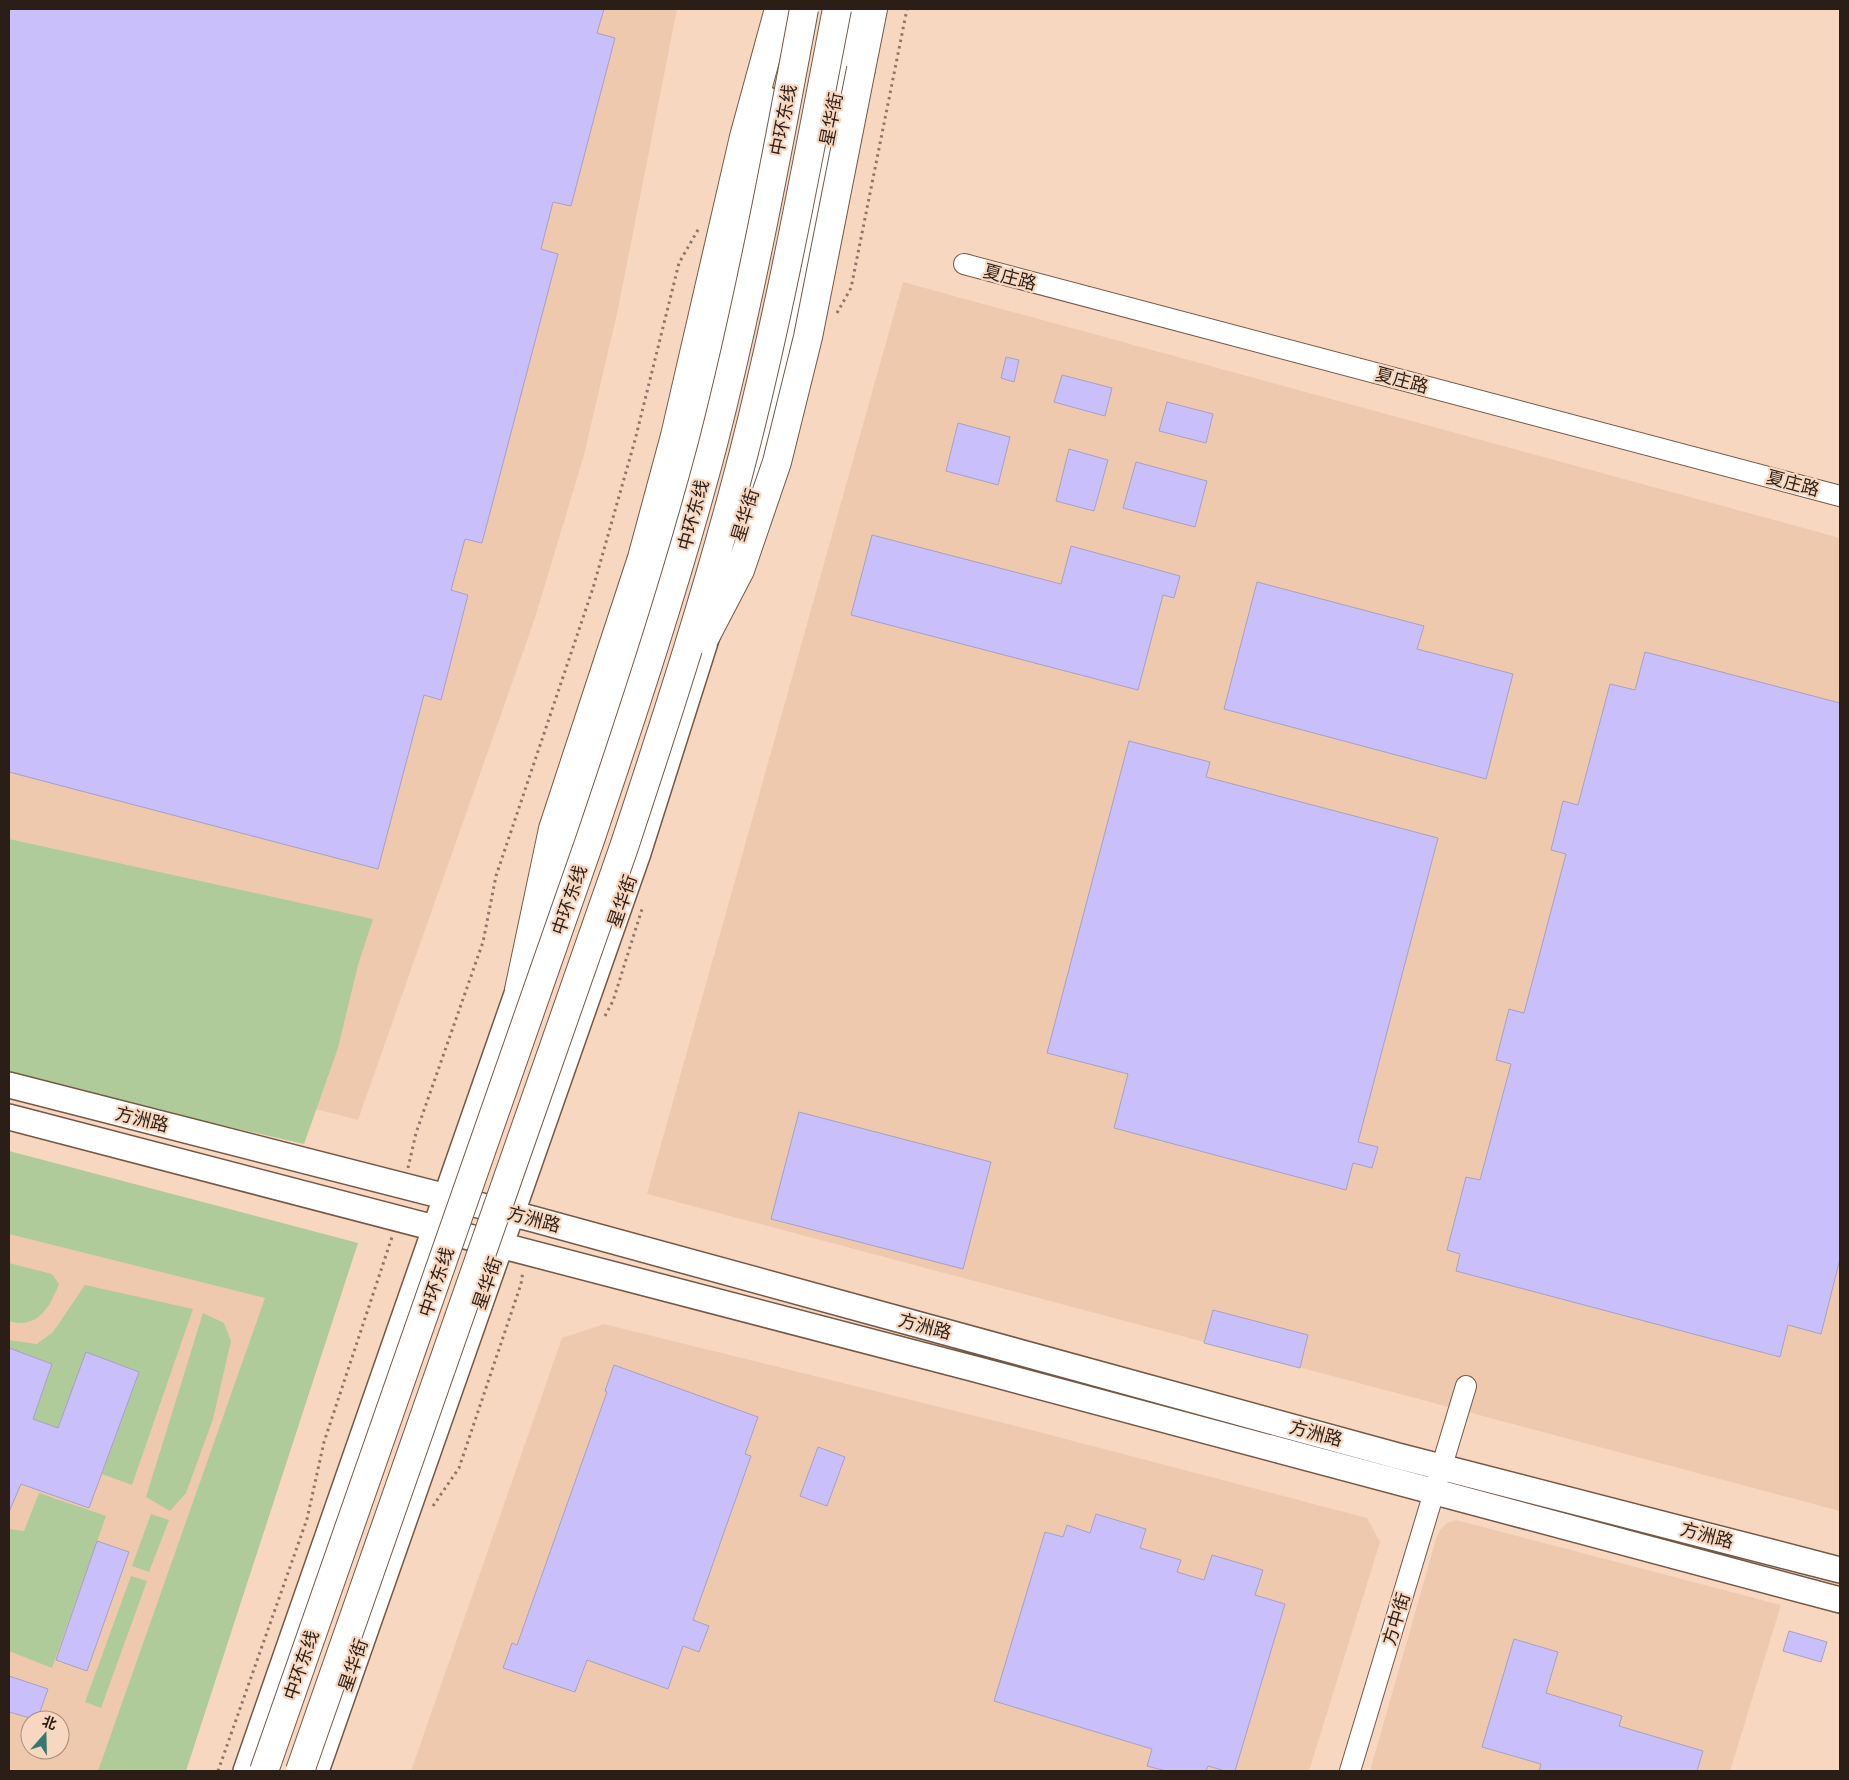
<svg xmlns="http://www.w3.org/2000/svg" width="1849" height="1780" font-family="Raleway,'Noto Sans SC',sans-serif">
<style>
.built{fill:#efc9ae;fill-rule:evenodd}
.green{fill:#aecb99}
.building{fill:#c9bffa;stroke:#a6a1c2}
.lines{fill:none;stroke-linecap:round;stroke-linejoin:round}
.minor-casing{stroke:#745845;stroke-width:22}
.major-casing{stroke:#745845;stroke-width:28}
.highway-casing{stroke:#745845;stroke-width:30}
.path{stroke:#8e7768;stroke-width:3;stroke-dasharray:2.5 4;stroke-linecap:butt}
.minor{stroke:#fff;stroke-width:20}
.major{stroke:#fff;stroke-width:25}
.highway{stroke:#fff;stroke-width:28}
.highway-bridge-casing{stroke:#745845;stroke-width:30;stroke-linecap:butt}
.highway-bridge{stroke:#fff;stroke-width:28}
.labels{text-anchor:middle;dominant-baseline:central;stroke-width:4.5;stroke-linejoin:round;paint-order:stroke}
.street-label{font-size:18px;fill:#2a1e16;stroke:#f8d7c0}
</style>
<rect width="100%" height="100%" fill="#f8d7c0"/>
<path class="built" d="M9,9H677L618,309L584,455L535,618L358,1120L230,1087L9,1040Z
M903,282L1840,538V1511L647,1194Z
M9,1160L319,1245L125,1771H9ZM30,1720H60V1750H30Z
M604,1324L1012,1425L1367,1518L1380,1542L1309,1771H411L562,1338Z
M1456,1520L1781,1605L1730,1771H1370L1436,1539L1440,1530L1447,1523Z"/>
<path class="green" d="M9,839L373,919L358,965L338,1048L304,1144L9,1076Z
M9,1151L358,1243L186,1771H98L265,1298L9,1234Z
M9,1263L52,1274L59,1284C50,1307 37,1330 9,1321Z
M85,1285L193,1309L132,1485L102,1474L139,1372L86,1352L58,1428L33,1419L52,1364L9,1348V1340L37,1344L53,1332Z
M203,1313L224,1323L231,1341L213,1419L186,1493L170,1511L146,1497Z
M39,1493L106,1516L52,1668L9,1651V1529L24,1531Z
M151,1514L169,1520L149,1572L132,1566Z
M131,1576L147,1581L101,1708L85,1702Z"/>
<path class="building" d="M9,9H604L597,33L615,38L571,206L553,202L541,249L558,254L482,543L465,539L451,590L468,595L441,700L424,695L378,869L9,772Z
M1006,357L1019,360L1014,382L1001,378Z
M1062,375L1112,388L1105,416L1054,402Z
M1167,402L1213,414L1206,443L1159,431Z
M958,423L1010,437L998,485L946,471Z
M1069,449L1108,460L1094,511L1056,501Z
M1136,462L1207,481L1195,527L1123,508Z
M872,535L1061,584L1071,546L1180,576L1174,598L1163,595L1138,690L851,615Z
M1257,582L1424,626L1417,649L1513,674L1486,779L1224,709Z
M1645,652L1840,703V1259L1821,1334L1788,1325L1780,1357L1456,1271L1460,1254L1447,1250L1466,1177L1480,1180L1511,1064L1496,1060L1509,1009L1524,1013L1566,854L1551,850L1563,801L1578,805L1610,684L1635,690Z
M1129,741L1210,762L1206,777L1438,838L1358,1142L1378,1147L1372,1168L1353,1163L1346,1190L1114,1128L1128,1074L1047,1053Z
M799,1112L991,1162L963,1269L771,1219Z
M1213,1310L1308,1335L1300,1368L1204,1343Z
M9,1348L52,1364L33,1419L58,1428L86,1352L139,1372L89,1508L21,1484L9,1512Z
M614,1365L758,1417L745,1454L751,1456L693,1620L709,1626L699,1652L683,1646L668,1689L587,1660L575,1692L503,1668L512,1643L517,1645L607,1392L605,1391Z
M818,1447L845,1457L827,1506L800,1496Z
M1096,1514L1146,1529L1140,1548L1181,1560L1177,1572L1204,1580L1212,1555L1263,1570L1255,1595L1285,1604L1235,1771H1225L1208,1766L1206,1771H1166L1147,1766L1152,1749L994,1701L1045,1532L1063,1537L1067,1525L1090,1533Z
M97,1541L129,1552L87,1671L56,1660Z
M1789,1631L1827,1642L1821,1662L1783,1651Z
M1514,1639L1558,1652L1546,1693L1622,1716L1619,1726L1703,1751L1697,1771H1539L1541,1764L1482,1747Z
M9,1676L48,1689L37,1720L9,1712Z"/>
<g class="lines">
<defs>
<path id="minor" d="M964,264L1840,496
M1350,1771L1466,1386"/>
<path id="major" d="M737,539L761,460L853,9
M548,902L621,680L691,440L766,99
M9,1085L533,1219L1398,1456L1840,1570
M9,1117L975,1369L1840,1600
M246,1771L525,971
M316,1771L638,853L712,620"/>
<path id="highway" d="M861,69L873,9
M519,990L553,829L642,558L675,436L744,137L779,9"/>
</defs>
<use href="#minor" class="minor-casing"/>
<use href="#major" class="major-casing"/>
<use href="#highway" class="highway-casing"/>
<path class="path" d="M837,313L851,288L907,9
M605,1016L613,1001L642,909
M408,1168L416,1133L483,942L496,876L593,588L635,440L679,263L699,228
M433,1506L459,1468L521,1284L523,1271
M218,1771L307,1519L324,1442L392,1237"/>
<use href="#minor" class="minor"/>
<use href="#major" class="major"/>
<use href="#highway" class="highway"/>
<defs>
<path id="highway-bridge" d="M704,639L740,570L777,462L808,337L861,69
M264,1771L590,840C634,710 677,580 712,448C749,304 777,155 804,9
M300,1771L624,847C667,717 709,588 743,456C781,308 808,158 837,9"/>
</defs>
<use href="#highway-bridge" class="highway-bridge-casing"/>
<use href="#highway-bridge" class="highway-bridge"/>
</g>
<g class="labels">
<g class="street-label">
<text transform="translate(831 119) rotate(-79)">星华街</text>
<text transform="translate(783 120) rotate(-79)">中环东线</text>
<text transform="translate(1010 277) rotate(15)">夏庄路</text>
<text transform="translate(1402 380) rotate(15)">夏庄路</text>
<text transform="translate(1793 483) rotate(15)">夏庄路</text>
<text transform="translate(693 515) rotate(-75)">中环东线</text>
<text transform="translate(745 515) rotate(-73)">星华街</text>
<text transform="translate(569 900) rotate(-71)">中环东线</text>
<text transform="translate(622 901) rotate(-71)">星华街</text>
<text transform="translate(142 1119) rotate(14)">方洲路</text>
<text transform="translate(534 1219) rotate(15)">方洲路</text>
<text transform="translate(436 1282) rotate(-71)">中环东线</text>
<text transform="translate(487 1283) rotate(-71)">星华街</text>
<text transform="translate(925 1326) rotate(15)">方洲路</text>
<text transform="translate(1316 1433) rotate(15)">方洲路</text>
<text transform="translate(1707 1535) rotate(15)">方洲路</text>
<text transform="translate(1396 1619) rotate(-73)">方中街</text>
<text transform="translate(301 1665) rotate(-71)">中环东线</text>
<text transform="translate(353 1665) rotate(-71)">星华街</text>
</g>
</g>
<rect width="1849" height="1780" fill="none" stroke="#2a1e16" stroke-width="20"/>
<g transform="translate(45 1735) rotate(20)"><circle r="24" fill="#f8d7c0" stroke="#a68d7c"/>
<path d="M0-4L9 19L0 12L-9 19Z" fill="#327971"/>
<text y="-8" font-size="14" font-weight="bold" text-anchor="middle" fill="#2a1e16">北</text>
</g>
</svg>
